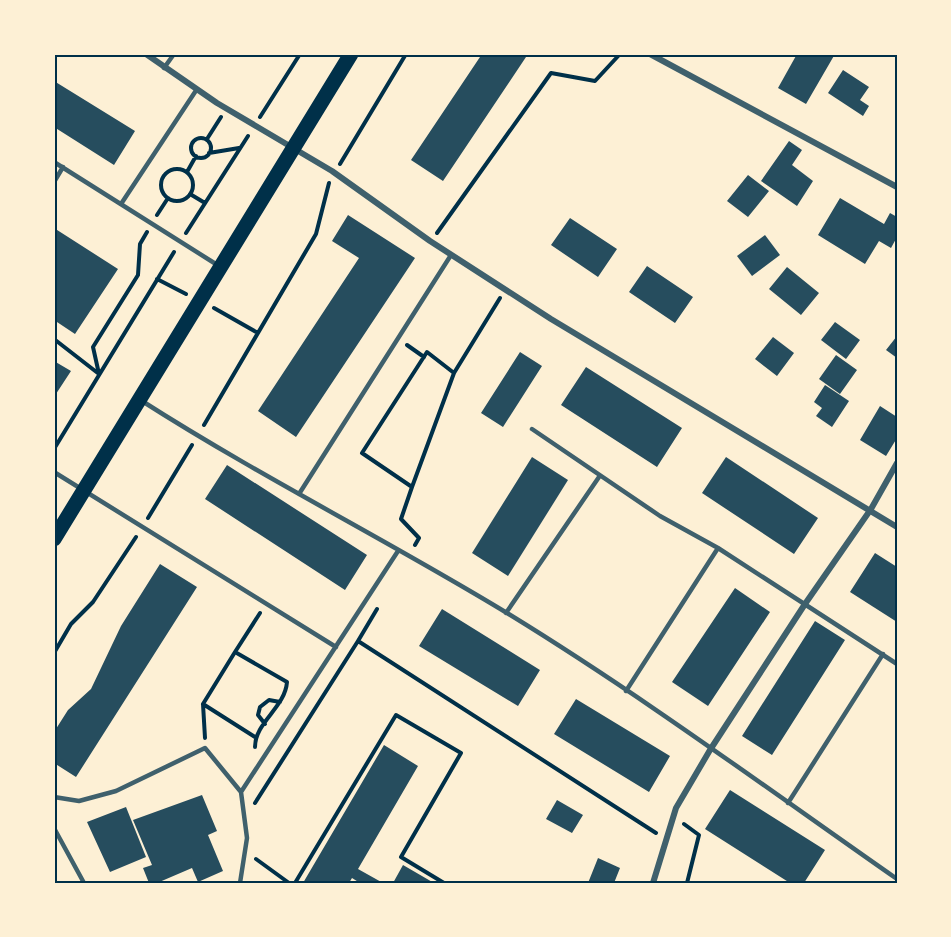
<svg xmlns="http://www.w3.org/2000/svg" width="951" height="937" font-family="'Alegreya Sans',sans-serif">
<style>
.building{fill:#264d5e}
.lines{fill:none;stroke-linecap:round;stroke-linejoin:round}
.path{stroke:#003049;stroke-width:4}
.service{stroke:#3f606c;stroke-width:4.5}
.minor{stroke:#3f606c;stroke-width:6}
.primary{stroke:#003049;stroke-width:15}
.neatline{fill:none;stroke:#003049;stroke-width:2}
</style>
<rect width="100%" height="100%" fill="#fdf0d5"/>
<path class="building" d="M482,54H528L443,181L411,160Z
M797,54H835L806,104L778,88Z
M843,70L869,87L860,100L869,106L863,116L828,93Z
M54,81L135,131L114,165L54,127Z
M789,141L802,150L792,165L813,181L797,206L761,181Z
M748,175L769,191L748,217L727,201Z
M840,198L884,224L890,213L897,217V237L891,248L879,241L865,264L818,235Z
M348,215L415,258L296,437L258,411L359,258L332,241Z
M570,218L617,249L598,277L551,245Z
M54,228L118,269L75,334L54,320Z
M765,235L780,255L752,276L737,256Z
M647,266L693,297L675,323L629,292Z
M787,267L819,293L801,315L769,289Z
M835,322L860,340L846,359L821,340Z
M897,336V358L886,350Z
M773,337L794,353L777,376L755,359Z
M520,352L542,366L503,427L481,413Z
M836,355L857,370L840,394L819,379Z
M54,361L71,371L54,397Z
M586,367L682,428L657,467L561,405Z
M825,385L849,401L832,427L816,416L822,408L814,402Z
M880,406L897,417V438L886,456L860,440Z
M532,457L568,480L508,576L472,553Z
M726,457L818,518L794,554L702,493Z
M227,465L367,555L345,590L205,499Z
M875,553L897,567V622L850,592Z
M160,564L197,587L76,777L54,763V732L68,710L91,689L121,626Z
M735,588L770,612L708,706L672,682Z
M442,609L540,670L518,706L419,646Z
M815,621L845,640L772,755L742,736Z
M576,699L670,756L649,792L554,734Z
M384,745L418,766L358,869L383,883H360L352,878L349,883H303Z
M730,790L825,850L804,883H790L705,829Z
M202,795L217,831L208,835L223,871L198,882L192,868L157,883H149L143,868L152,865L133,820Z
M557,800L583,815L572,833L546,819Z
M126,807L146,857L110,872L87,822Z
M598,858L620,868L614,883H588Z
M403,865L434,883H393Z"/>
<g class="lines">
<path class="path" d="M260,117L300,54
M191 148a10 10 0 1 1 20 0a10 10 0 1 1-20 0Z
M207,139L221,117
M209,153L239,148
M340,164L406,54
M161 185a16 16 0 1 1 32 0a16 16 0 1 1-32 0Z
M187,172L196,156
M190,194L205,203
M157,215L168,198
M186,233L248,136
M437,233L551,73L595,81L620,54
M157,279L186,294
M214,308L258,333
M54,339L99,374
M407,345L424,357
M454,373L427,352L362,453L412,487L454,373L500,298
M99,374L93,347L138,275L140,244L147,232
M204,425L316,234L329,183
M54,449L174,252
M412,487L401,519L419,538L415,545
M148,518L192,445
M377,609L358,641L656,833
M235,652L203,704L255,737
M54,653L71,624L93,602L136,537
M203,704L205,738
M265,724L258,715L260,707L269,700L280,702
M255,747C255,722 285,708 287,682L235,652L260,613
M255,803L358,641
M684,824L699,835L687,883
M256,859L289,883
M295,883L396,715L461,753L401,857L444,883"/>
<path class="service" d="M164,68L174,54
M54,162L219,266
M54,182L63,167
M121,204L197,89
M142,401C261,477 387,540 507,613C641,695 768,789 897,879
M532,429L660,516L718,548L897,664
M54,472L336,647
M299,494L451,255
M506,613L599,477
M626,691L718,548
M241,792L398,551
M54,797L79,801L116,791L205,748L241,792L247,838L240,883
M788,803L883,654
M54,828L84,883"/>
<path class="minor" d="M146,54L217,103L332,171L430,241L551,319L897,527
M650,54L897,187
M653,883L676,808L710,750L805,604L871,509L897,463"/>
<path class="primary" d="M54,539L351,54"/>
</g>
<rect width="951" height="937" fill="none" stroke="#fdf0d5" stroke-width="111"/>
<rect x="56" y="56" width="840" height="826" class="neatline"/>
</svg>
